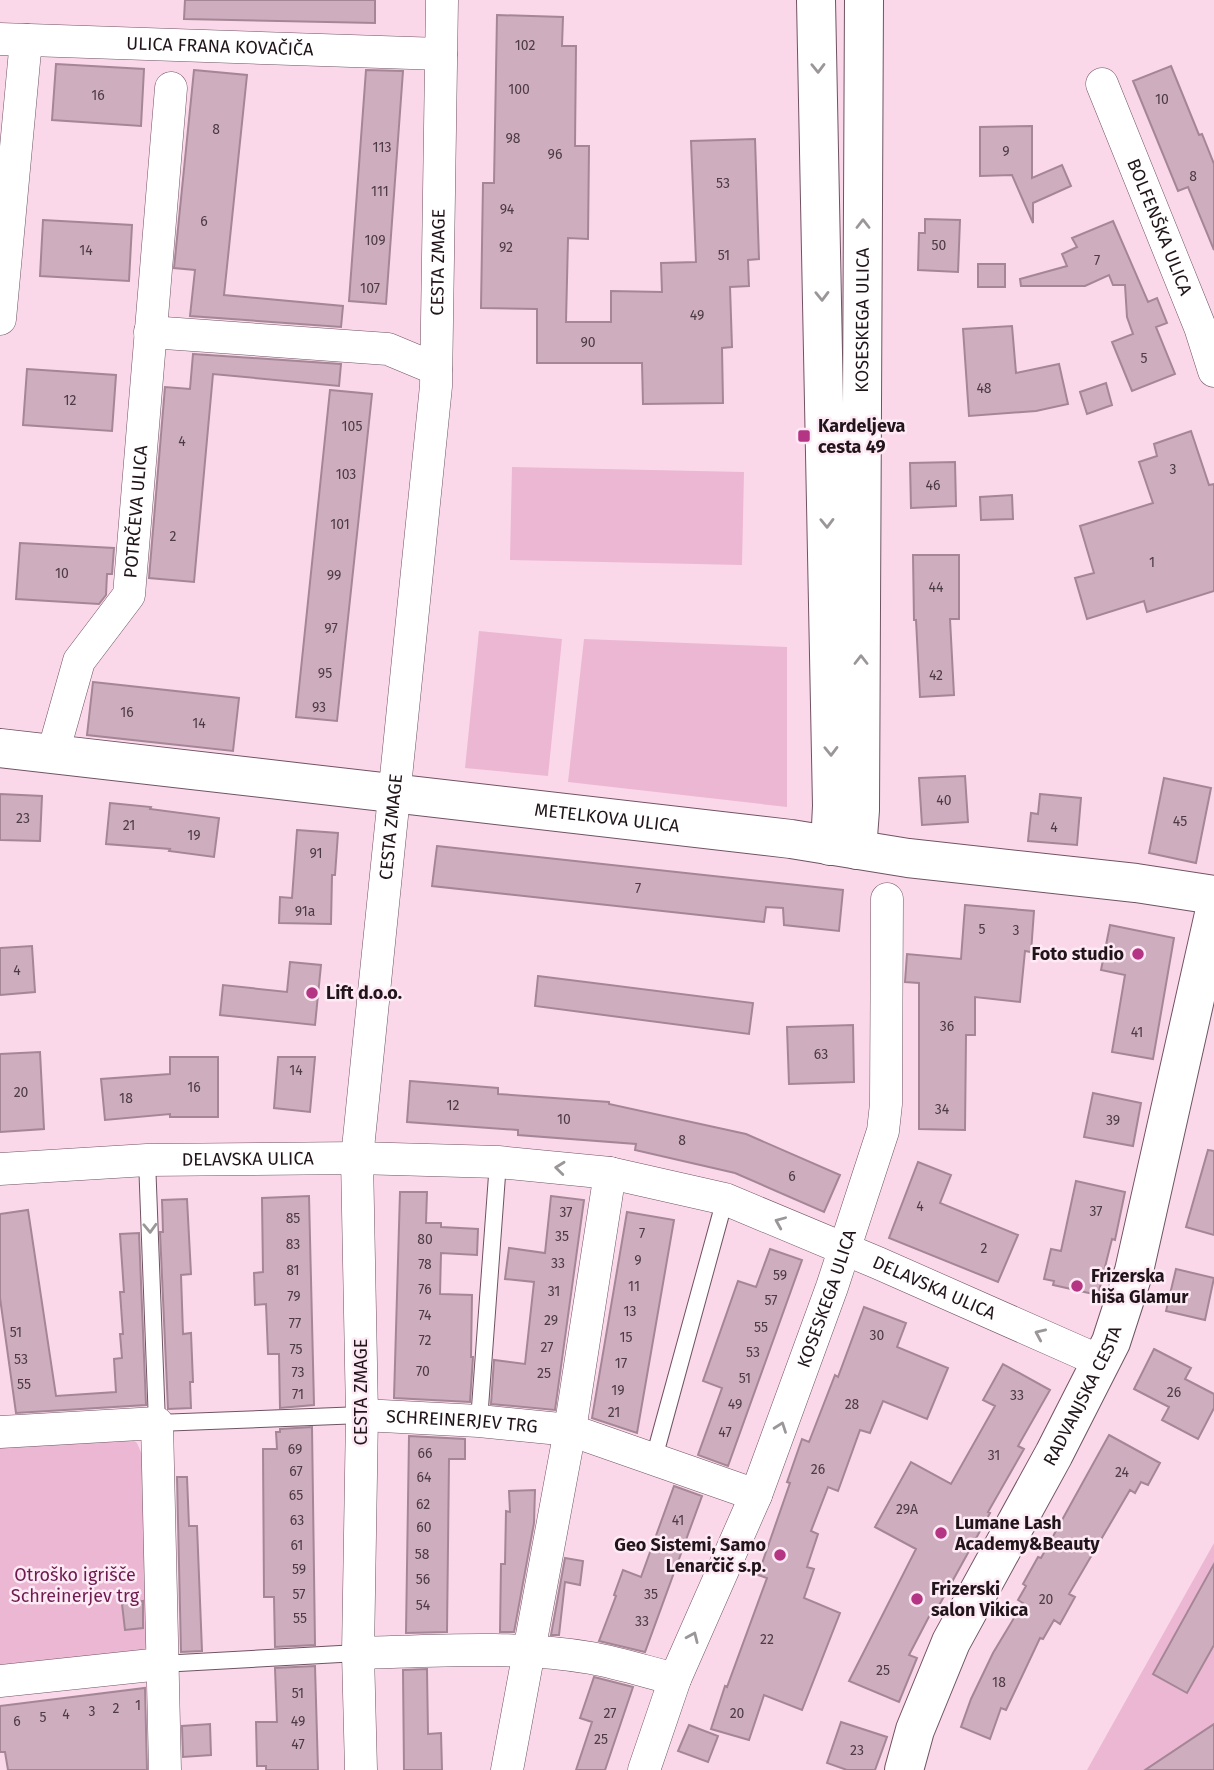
<svg xmlns="http://www.w3.org/2000/svg" width="1214" height="1770" font-family="'Fira Sans',sans-serif">
<style>
.green{fill:#ecb7d3}
.building{fill:#ceaebe;stroke:#a58696;stroke-width:2}
.lines{fill:none;stroke-linecap:round;stroke-linejoin:round}
.service-casing{stroke:#705362;stroke-width:18}
.minor-casing{stroke:#705362;stroke-width:33}
.tertiary-casing{stroke:#705362;stroke-width:40}
.service{stroke:#fff;stroke-width:16}
.minor{stroke:#fff;stroke-width:32}
.tertiary{stroke:#fff;stroke-width:38}
.oneway{stroke:#9b9698}
.poi-dot{fill:#b33584;stroke:#feeaf4;stroke-width:2.5}
.labels{text-anchor:middle;dominant-baseline:central;stroke-width:5;stroke-linejoin:round;paint-order:stroke}
.number-label{font-size:14px;fill:#4c3b44}
.street-label{font-size:18px;fill:#21151b;stroke:#feeaf4}
.poi-label{font-size:18px;font-weight:bold;fill:#21151b;stroke:#feeaf4;text-anchor:start}
.park-label{font-size:18px;fill:#6d1b4f;stroke:#feeaf4}
</style>
<rect width="100%" height="100%" fill="#fad8e9"/>
<path class="green" d="M512,467L744,472L742,565L510,560Z
M479,631L562,639L548,776L465,768Z
M584,639L787,647V807L568,782Z
M128,1436L137,1443L143,1457L147,1648L138,1652L0,1671V1446Z
M1214,1543V1770H1087Z"/>
<path class="building" d="M185,0H375V23L184,19Z
M497,15L563,17L562,46H576L575,146H589L588,239L568,238L566,322H611V291L662,292L661,263L696,262L691,141L755,139L759,259L748,260L749,286L730,287L732,347L722,348L723,403L643,404L642,363H537V309L481,308L483,183H494Z
M56,64L144,69L141,126L52,120Z
M1171,66L1199,135L1202,134L1214,164V250L1188,187L1178,191L1133,81Z
M194,70L247,75L224,295L343,306L341,327L190,316L195,270L174,268Z
M366,70L403,71L386,304L349,301Z
M1032,126V178L1062,165L1071,186L1033,203V223L1012,175L980,176V127Z
M925,219L960,220L958,272L918,270L919,233H925Z
M43,220L132,225L129,281L40,276Z
M1113,221L1148,302L1157,298L1167,323L1156,327L1175,374L1132,391L1112,342L1133,334L1127,317L1125,285H1113L1109,275L1085,286H1021L1020,279L1067,266L1062,254L1077,247L1072,238Z
M978,264H1005V287H978Z
M1012,326L1016,373L1059,364L1068,404L1036,411L969,416L963,329Z
M193,354L341,364L339,386L213,374L194,582L149,578L165,387L190,389Z
M27,369L116,375L112,431L23,425Z
M1106,383L1112,405L1087,414L1080,392Z
M330,390L372,394L337,721L296,717Z
M1191,431L1209,485L1214,484V591L1147,612L1144,601L1087,619L1075,578L1094,573L1080,526L1153,503L1139,462L1157,456L1154,444Z
M955,462L956,506L911,508L910,463Z
M1012,495L1013,519L981,520L980,497Z
M20,543L114,548L112,574H107L106,595L99,604L16,599Z
M913,555H959V619H950L954,695L920,697L916,620H914Z
M93,682L239,698L233,751L87,735Z
M965,776L968,822L922,825L919,778Z
M1164,778L1211,788L1196,863L1149,853Z
M0,794L42,796L40,841L0,840Z
M1040,794L1081,798L1077,845L1028,841L1031,813L1038,814Z
M110,803L151,807L150,809L219,818L214,857L169,851L170,849L106,844Z
M297,830L338,833L335,875H332L331,924L279,923L280,897L292,898Z
M437,846L843,890L839,931L784,925L783,908L766,907L764,922L432,886Z
M965,905L1034,911L1031,952L1025,951L1020,1002L975,997V1035H966L965,1130L919,1129V983L905,982L907,954L961,959Z
M1110,925L1174,938L1153,1059L1112,1052L1125,975L1101,970Z
M32,946L35,992L0,995V948Z
M290,962L321,965L315,1025L220,1015L223,985L287,992Z
M538,976L753,1003L749,1034L535,1006Z
M853,1025L854,1082L789,1084L787,1027Z
M40,1052L44,1129L0,1132V1054Z
M170,1057H218V1117H170V1114L105,1120L101,1079L170,1074Z
M278,1057H315L310,1112L274,1108Z
M410,1081L498,1088V1094L609,1102V1104L746,1134L840,1175L824,1212L735,1173L635,1150L636,1144L518,1135V1130L407,1122Z
M1093,1093L1141,1103L1133,1146L1084,1137Z
M1208,1150L1214,1151V1235L1186,1227Z
M918,1162L951,1175L940,1203L1018,1235L998,1282L889,1238Z
M1076,1181L1125,1192L1115,1240L1112,1239L1098,1295L1053,1285L1054,1281L1044,1279L1051,1249L1061,1251Z
M400,1192H427L426,1223H441V1227L478,1229L477,1255L441,1253L440,1294L472,1295L471,1357H473L470,1402L394,1398Z
M309,1196L314,1405L280,1408L279,1354H268L266,1304L255,1305L254,1273L263,1272L262,1198Z
M551,1196L584,1200L555,1410L491,1404L494,1360L525,1364L534,1282L505,1279L509,1248L545,1253Z
M187,1199L191,1274L181,1275L183,1334L191,1333L193,1382H190L191,1408L168,1409L160,1232H163L162,1200Z
M28,1210L56,1396L116,1392L114,1359L122,1358L120,1334H123L120,1292H124L120,1234L139,1233L146,1405L16,1413L0,1298V1214Z
M627,1212L674,1220L637,1433L592,1418Z
M770,1249L802,1260L728,1466L698,1455L722,1388L703,1381L738,1281L756,1287Z
M1176,1269L1214,1278L1205,1320L1166,1311Z
M864,1307L906,1323L897,1347L948,1368L927,1419L883,1401L870,1433L860,1430L838,1491L828,1487L811,1531L818,1534L807,1567L814,1569L804,1598L840,1613L802,1710L764,1695L749,1740L711,1729L725,1686L727,1687L767,1578L758,1575L790,1483L787,1482L802,1439L809,1442L835,1375L838,1377Z
M1154,1349L1191,1368L1185,1379L1214,1394V1408L1198,1439L1162,1420L1169,1407L1134,1389Z
M1003,1364L1050,1390L1018,1446L1024,1449L988,1512L990,1513L937,1609L934,1607L909,1655L917,1658L899,1702L849,1681L916,1549L875,1527L911,1462L951,1484L995,1406L983,1400Z
M312,1427L315,1645L275,1647L274,1597H264L263,1449H277L276,1432H280V1429Z
M1109,1435L1160,1463L1148,1485L1141,1482L1135,1493L1130,1490L1069,1594L1075,1597L1060,1624L1054,1620L1043,1639L1040,1638L1006,1710L1001,1708L990,1739L961,1727L971,1699L993,1653L1023,1603L1018,1600L1026,1586L1023,1584L1038,1557L1041,1558Z
M409,1436L465,1439V1459H449L447,1632L406,1633Z
M177,1477H187L189,1526H197L202,1651L181,1652Z
M674,1486L702,1496L645,1652L599,1641L616,1596L614,1595L623,1570L641,1577Z
M535,1490L534,1523L514,1632H500L501,1564H505L506,1511L510,1512L509,1491Z
M565,1558L583,1561L580,1585L565,1582L559,1635H551Z
M1214,1564V1645L1187,1693L1153,1674Z
M143,1601V1628L125,1630L122,1604Z
M315,1666L318,1770H266V1766H257L256,1722H277L275,1668Z
M427,1669L428,1734L441,1733L442,1770H404L403,1670Z
M594,1677L633,1687L605,1770H576L592,1722L580,1718Z
M145,1688L147,1770H8L5,1752H0V1706Z
M841,1722L887,1737L875,1770H847L827,1763Z
M210,1724L211,1755L183,1757L182,1726Z
M1214,1724V1770H1145Z
M689,1725L718,1736L708,1762L678,1751Z"/>
<g class="lines">
<defs>
<path id="service" d="M147,1160L157,1423L362,1415
M479,1421L498,1162
M654,1458L725,1199
M161,1664L358,1653"/>
<g id="minor">
<path id="s1" d="M0,39L441,54"/>
<path id="s2" d="M1102,84L1200,327L1214,371"/>
<path d="M0,319L26,40"/>
<path d="M150,332L388,349L436,369"/>
<path id="s3" d="M53,753L79,661L129,595L171,88"/>
<path id="s4" d="M0,1169L147,1160L357,1158L498,1162L610,1173L725,1199L878,1263L1102,1362"/>
<path id="s5" d="M362,1415L479,1421L570,1430L756,1495"/>
<path d="M0,1432L157,1423L165,1770"/>
<path d="M358,1653C435,1651 514,1645 591,1658C619,1663 647,1672 675,1679"/>
<path d="M0,1681L161,1664"/>
<path id="s6" d="M361,1770L358,1653L362,1415L357,1158L436,386L442,0"/>
<path d="M507,1770L570,1430L610,1173"/>
<path id="s7" d="M644,1770L675,1679L756,1495L832,1287L883,1131L886,1104L887,899"/>
</g>
<g id="tertiary">
<path d="M816,0L832,806L830,846"/>
<path id="s8" d="M0,748L791,839L908,858L1136,883L1214,895"/>
<path id="s9" d="M857,850L860,810L864,0"/>
<path id="s10" d="M904,1770L915,1730L951,1642L1054,1454L1111,1342L1134,1271L1214,914"/>
</g>
</defs>
<use href="#service" class="service-casing"/>
<use href="#minor" class="minor-casing"/>
<use href="#tertiary" class="tertiary-casing"/>
<use href="#service" class="service"/>
<use href="#minor" class="minor"/>
<use href="#tertiary" class="tertiary"/>
</g>
<defs><path id="oneway-chevron" d="M-2-3.5L2.5 0L-2 3.5" fill="none" stroke-width="1.6" stroke-linecap="round" stroke-linejoin="round" transform="scale(1.75)"/></defs>
<g class="oneway">
<use href="#oneway-chevron" transform="translate(818 68) rotate(89)"/>
<use href="#oneway-chevron" transform="translate(863 224) rotate(-90)"/>
<use href="#oneway-chevron" transform="translate(822 296) rotate(89)"/>
<use href="#oneway-chevron" transform="translate(827 523) rotate(89)"/>
<use href="#oneway-chevron" transform="translate(861 660) rotate(-90)"/>
<use href="#oneway-chevron" transform="translate(831 751) rotate(89)"/>
<use href="#oneway-chevron" transform="translate(560 1168) rotate(-174)"/>
<use href="#oneway-chevron" transform="translate(780 1222) rotate(-157)"/>
<use href="#oneway-chevron" transform="translate(150 1228) rotate(88)"/>
<use href="#oneway-chevron" transform="translate(1040 1334) rotate(-156)"/>
<use href="#oneway-chevron" transform="translate(781 1427) rotate(-70)"/>
<use href="#oneway-chevron" transform="translate(693 1637) rotate(-66)"/>
</g>
<g class="poi-dot">
<rect x="797" y="429" width="14" height="14" rx="3.5"/>
<circle cx="1138" cy="954" r="7"/>
<circle cx="312" cy="993" r="7"/>
<circle cx="1077" cy="1286" r="7"/>
<circle cx="941" cy="1533" r="7"/>
<circle cx="780" cy="1555" r="7"/>
<circle cx="917" cy="1599" r="7"/>
</g>
<g class="labels">
<g class="number-label">
<text x="525" y="45">102</text>
<text x="519" y="89">100</text>
<text x="98" y="95">16</text>
<text x="1162" y="99">10</text>
<text x="216" y="129">8</text>
<text x="513" y="138">98</text>
<text x="382" y="147">113</text>
<text x="1006" y="151">9</text>
<text x="555" y="154">96</text>
<text x="1193" y="176">8</text>
<text x="723" y="183">53</text>
<text x="380" y="191">111</text>
<text x="507" y="209">94</text>
<text x="204" y="221">6</text>
<text x="375" y="240">109</text>
<text x="939" y="245">50</text>
<text x="506" y="247">92</text>
<text x="86" y="250">14</text>
<text x="724" y="255">51</text>
<text x="1097" y="260">7</text>
<text x="370" y="288">107</text>
<text x="697" y="315">49</text>
<text x="588" y="342">90</text>
<text x="1144" y="358">5</text>
<text x="984" y="388">48</text>
<text x="70" y="400">12</text>
<text x="352" y="426">105</text>
<text x="182" y="441">4</text>
<text x="1173" y="469">3</text>
<text x="346" y="474">103</text>
<text x="933" y="485">46</text>
<text x="340" y="524">101</text>
<text x="173" y="536">2</text>
<text x="1152" y="562">1</text>
<text x="62" y="573">10</text>
<text x="334" y="575">99</text>
<text x="936" y="587">44</text>
<text x="331" y="628">97</text>
<text x="325" y="673">95</text>
<text x="936" y="675">42</text>
<text x="319" y="707">93</text>
<text x="127" y="712">16</text>
<text x="199" y="723">14</text>
<text x="944" y="800">40</text>
<text x="23" y="818">23</text>
<text x="1180" y="821">45</text>
<text x="129" y="825">21</text>
<text x="1054" y="827">4</text>
<text x="194" y="835">19</text>
<text x="316" y="853">91</text>
<text x="638" y="888">7</text>
<text x="305" y="911">91a</text>
<text x="982" y="929">5</text>
<text x="1016" y="930">3</text>
<text x="17" y="970">4</text>
<text x="947" y="1026">36</text>
<text x="1137" y="1032">41</text>
<text x="821" y="1054">63</text>
<text x="296" y="1070">14</text>
<text x="194" y="1087">16</text>
<text x="21" y="1092">20</text>
<text x="126" y="1098">18</text>
<text x="453" y="1105">12</text>
<text x="942" y="1109">34</text>
<text x="564" y="1119">10</text>
<text x="1113" y="1120">39</text>
<text x="682" y="1140">8</text>
<text x="792" y="1176">6</text>
<text x="920" y="1206">4</text>
<text x="1096" y="1211">37</text>
<text x="566" y="1212">37</text>
<text x="293" y="1218">85</text>
<text x="642" y="1233">7</text>
<text x="562" y="1236">35</text>
<text x="425" y="1239">80</text>
<text x="293" y="1244">83</text>
<text x="984" y="1248">2</text>
<text x="638" y="1260">9</text>
<text x="558" y="1263">33</text>
<text x="425" y="1264">78</text>
<text x="293" y="1270">81</text>
<text x="780" y="1275">59</text>
<text x="634" y="1286">11</text>
<text x="425" y="1289">76</text>
<text x="554" y="1291">31</text>
<text x="294" y="1296">79</text>
<text x="771" y="1300">57</text>
<text x="630" y="1311">13</text>
<text x="425" y="1315">74</text>
<text x="551" y="1320">29</text>
<text x="295" y="1323">77</text>
<text x="761" y="1327">55</text>
<text x="16" y="1332">51</text>
<text x="877" y="1335">30</text>
<text x="626" y="1337">15</text>
<text x="425" y="1340">72</text>
<text x="547" y="1347">27</text>
<text x="296" y="1349">75</text>
<text x="753" y="1352">53</text>
<text x="21" y="1359">53</text>
<text x="621" y="1363">17</text>
<text x="423" y="1371">70</text>
<text x="298" y="1372">73</text>
<text x="544" y="1373">25</text>
<text x="745" y="1378">51</text>
<text x="24" y="1384">55</text>
<text x="618" y="1390">19</text>
<text x="1174" y="1392">26</text>
<text x="298" y="1394">71</text>
<text x="1017" y="1395">33</text>
<text x="735" y="1404">49</text>
<text x="852" y="1404">28</text>
<text x="614" y="1412">21</text>
<text x="725" y="1432">47</text>
<text x="295" y="1449">69</text>
<text x="425" y="1453">66</text>
<text x="994" y="1455">31</text>
<text x="818" y="1469">26</text>
<text x="296" y="1471">67</text>
<text x="1122" y="1472">24</text>
<text x="424" y="1477">64</text>
<text x="296" y="1495">65</text>
<text x="423" y="1504">62</text>
<text x="907" y="1509">29A</text>
<text x="297" y="1520">63</text>
<text x="678" y="1520">41</text>
<text x="424" y="1527">60</text>
<text x="297" y="1545">61</text>
<text x="422" y="1554">58</text>
<text x="299" y="1569">59</text>
<text x="423" y="1579">56</text>
<text x="299" y="1594">57</text>
<text x="651" y="1594">35</text>
<text x="1046" y="1599">20</text>
<text x="423" y="1605">54</text>
<text x="300" y="1618">55</text>
<text x="642" y="1621">33</text>
<text x="767" y="1639">22</text>
<text x="883" y="1670">25</text>
<text x="999" y="1682">18</text>
<text x="298" y="1693">51</text>
<text x="138" y="1705">1</text>
<text x="116" y="1708">2</text>
<text x="92" y="1711">3</text>
<text x="610" y="1713">27</text>
<text x="737" y="1713">20</text>
<text x="66" y="1714">4</text>
<text x="43" y="1717">5</text>
<text x="17" y="1721">6</text>
<text x="298" y="1721">49</text>
<text x="601" y="1739">25</text>
<text x="298" y="1744">47</text>
<text x="857" y="1750">23</text>
</g>
<g class="street-label">
<text stroke="none"><textPath href="#s1" startOffset="220">ULICA FRANA KOVAČIČA</textPath></text>
<text stroke="none"><textPath href="#s2" startOffset="154">BOLFENŠKA ULICA</textPath></text>
<text stroke="none"><textPath href="#s6" startOffset="1512">CESTA ZMAGE</textPath></text>
<text stroke="none"><textPath href="#s9" startOffset="530">KOSESKEGA ULICA</textPath></text>
<text stroke="none"><textPath href="#s3" startOffset="262">POTRČEVA ULICA</textPath></text>
<text stroke="none"><textPath href="#s8" startOffset="611">METELKOVA ULICA</textPath></text>
<text stroke="none"><textPath href="#s6" startOffset="945">CESTA ZMAGE</textPath></text>
<text stroke="none"><textPath href="#s4" startOffset="248">DELAVSKA ULICA</textPath></text>
<text stroke="none"><textPath href="#s4" startOffset="956">DELAVSKA ULICA</textPath></text>
<text stroke="none"><textPath href="#s7" startOffset="506">KOSESKEGA ULICA</textPath></text>
<text transform="translate(361 1392) rotate(-90)">CESTA ZMAGE</text>
<text stroke="none"><textPath href="#s10" startOffset="416">RADVANJSKA CESTA</textPath></text>
<text stroke="none"><textPath href="#s5" startOffset="100">SCHREINERJEV TRG</textPath></text>
</g>
<g class="poi-label">
<text x="818" y="426">Kardeljeva<tspan x="818" dy="21">cesta 49</tspan></text>
<text x="1124" y="954" text-anchor="end">Foto studio</text>
<text x="326" y="993">Lift d.o.o.</text>
<text x="1091" y="1276">Frizerska<tspan x="1091" dy="21">hiša Glamur</tspan></text>
<text x="955" y="1523">Lumane Lash<tspan x="955" dy="21">Academy&amp;Beauty</tspan></text>
<text x="766" y="1545" text-anchor="end">Geo Sistemi, Samo<tspan x="766" dy="21">Lenarčič s.p.</tspan></text>
<text x="931" y="1589">Frizerski<tspan x="931" dy="21">salon Vikica</tspan></text>
</g>
<g class="park-label">
<text x="75" y="1575">Otroško igrišče<tspan x="75" dy="21">Schreinerjev trg</tspan></text>
</g>
</g>
</svg>
